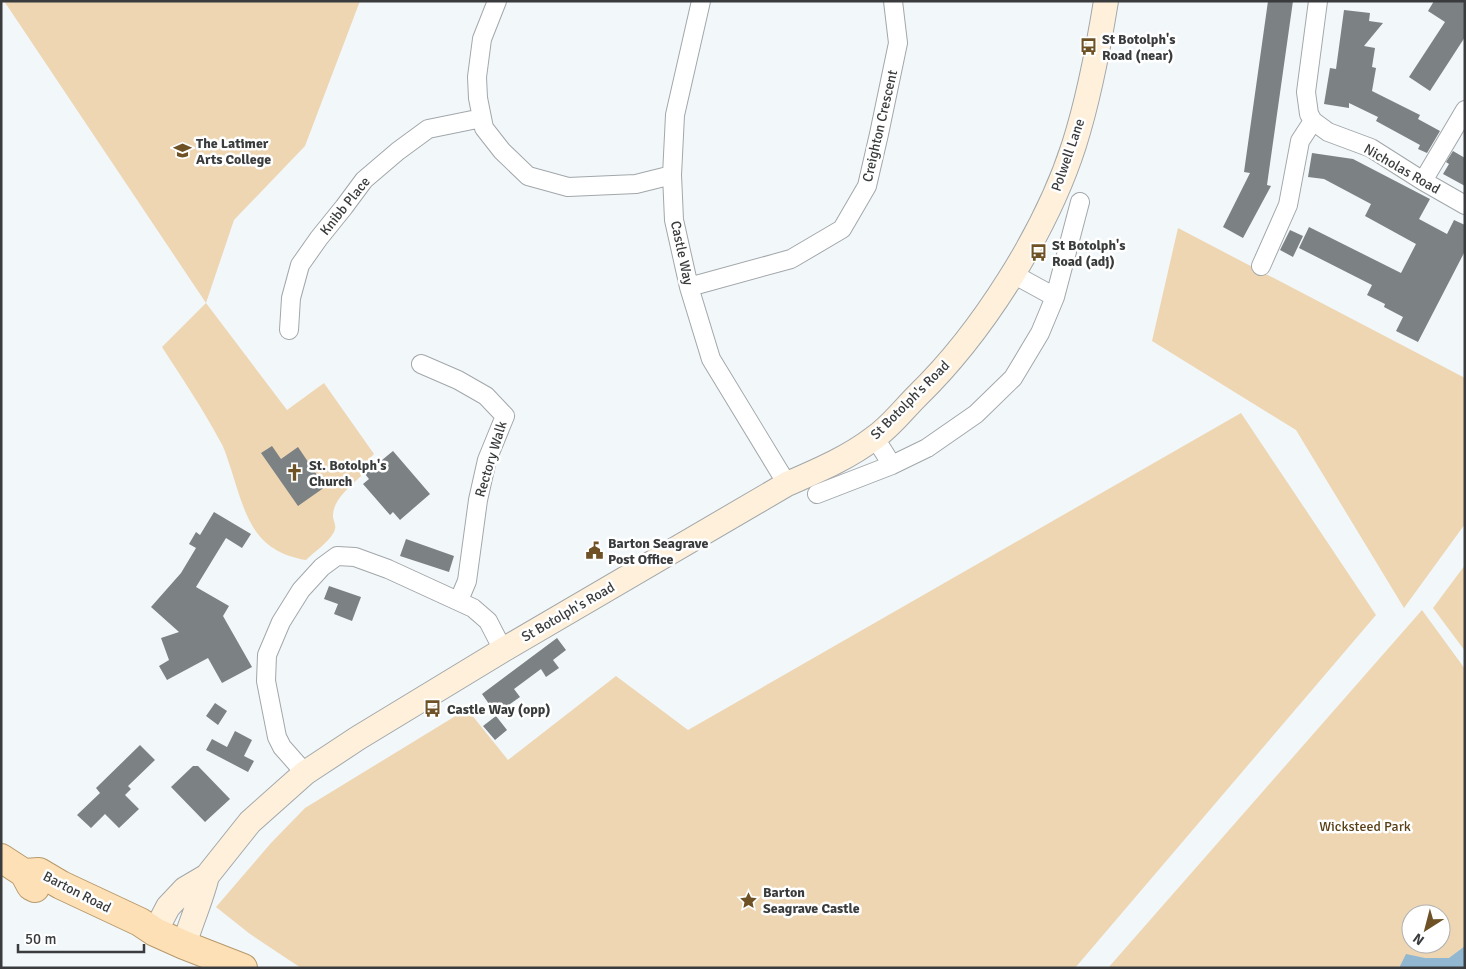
<svg xmlns="http://www.w3.org/2000/svg" width="1466" height="969" font-family="Signika,sans-serif">
<style>
.green{fill:#eed6b3;fill-rule:evenodd}
.water{fill:#91b8d0}
.building{fill:#7c8183}
.lines{fill:none;stroke-linecap:round;stroke-linejoin:round}
.street-casing{stroke:#a2a7aa;stroke-width:20}
.secondary-casing{stroke:#a2a7aa;stroke-width:26}
.primary-casing{stroke:#b7996c;stroke-width:30}
.street{stroke:#fff;stroke-width:18}
.secondary{stroke:#fef0db;stroke-width:24}
.primary{stroke:#fde0b6;stroke-width:28}
.labels{text-anchor:middle;dominant-baseline:central;stroke-width:5;stroke-linejoin:round;paint-order:stroke}
.poi-label{font-size:14px;font-weight:bold;fill:#393b3c;stroke:#fff;text-anchor:start}
.street-label{font-size:14px;fill:#393b3c;stroke:#fff}
.park-label{font-size:14px;fill:#593f15;stroke:#fff}
</style>
<rect width="100%" height="100%" fill="#f2f7fa"/>
<path class="green" d="M4,1H360L305,146L234,220L206,303L287,410L324,383L374,454L359,469L361,476C350,487 332,500 333,517C334,523 337,526 334,532C328,543 314,552 306,560C251,551 245,512 230,466C227,458 225,449 220,441C203,409 182,378 162,347L206,303Z
M1178,228L1465,378V524L1404,608L1296,430L1152,341Z
M1241,413L1376,615L1075,968H301L250,934L216,907L271,843L305,808L467,709L508,760L616,676L688,730Z
M1465,565V651L1433,608Z
M1422,610L1465,669V968H1108ZM1411,914H1441V944H1411Z"/>
<path class="water" d="M1465,946V968H1399L1406,954L1425,958H1449Z"/>
<path class="building" d="M1268,1H1293L1267,185L1271,186L1243,238L1223,227L1250,173L1244,172Z
M1434,1H1465V37L1430,91L1409,77L1445,22L1428,11Z
M1344,10L1370,13L1369,21L1383,23L1364,46L1375,48L1372,67L1376,68L1372,91L1420,115L1418,119L1440,131L1427,153L1418,149L1420,145L1376,121L1378,117L1349,103V108L1324,104L1330,68L1336,69Z
M1453,151L1465,158V186L1443,174L1449,164L1446,162Z
M1312,153L1353,159L1430,199L1419,219L1447,234L1454,220L1465,225V251L1418,342L1396,331L1403,317L1384,307L1385,304L1367,295L1372,285L1299,248L1309,227L1401,273L1416,244L1365,216L1371,204L1324,179L1308,177Z
M1290,230L1303,236L1293,257L1280,250Z
M272,446L281,459L298,447L325,487L298,506L261,453Z
M393,451L430,494L400,520L393,512L390,515L363,484L369,479L365,474Z
M214,512L251,534L242,548L226,538L196,587L229,606L223,616L252,667L222,683L208,658L167,680L159,666L169,660L161,638L179,632L151,607L181,573L196,548L189,544L196,532L200,535Z
M406,539L454,556L449,572L400,556Z
M329,586L361,597L352,621L334,614L338,604L324,599Z
M557,638L566,650L553,660L559,668L546,677L541,669L514,689L520,697L496,714L482,694Z
M215,703L227,711L218,725L206,716Z
M496,716L507,730L495,740L483,726Z
M235,731L252,740L244,756L254,761L248,772L206,750L212,739L227,747Z
M140,745L155,760L128,786L131,789L125,795L139,809L119,828L105,814L91,828L77,815L100,793L96,788Z
M193,766H198L230,799L205,822L171,787Z"/>
<g class="lines">
<defs>
<path id="street" d="M497,1L482,39L477,77L478,98L484,128L502,151L528,176L568,187L636,184L672,175
M701,1L675,115L672,175L674,220L689,287L711,359L787,484
M1318,1L1306,92L1309,114L1313,121L1328,132L1371,148L1423,181L1465,205
M1423,181L1465,110
M1261,266L1288,205L1300,141L1313,121
M1013,274L1055,297
M689,287L791,259L842,229L867,186L879,134L898,43L893,1
M289,330L291,298L300,265L319,238L344,207L364,180L398,151L428,129L482,118
M421,364L458,380L486,396L505,416L487,460L478,500L467,581L459,600
M875,438L892,465
M817,494L892,465L927,448L976,414L1013,378L1040,333L1055,297L1080,202
M305,773L282,747L277,737L266,681L267,655L281,622L301,590L322,567L337,556L355,557L388,569L473,608L488,621L503,650"/>
<path id="secondary" d="M155,932L168,907L185,889L207,876L250,822L305,773L358,738L503,650L787,484C817,471 848,458 874,438C890,427 903,410 917,396C982,333 1046,232 1074,145C1089,98 1098,50 1106,1
M184,945C191,922 201,900 207,876"/>
<path id="primary" d="M1,858L24,873L31,886L35,888
M24,873L39,872L61,885L140,922L155,932L184,945L243,968"/>
</defs>
<use href="#street" class="street-casing"/>
<use href="#secondary" class="secondary-casing"/>
<use href="#primary" class="primary-casing"/>
<use href="#street" class="street"/>
<use href="#secondary" class="secondary"/>
<use href="#primary" class="primary"/>
</g>
<defs>
<symbol id="bus-bare" viewBox="-9 -9 18 18"><path d="M-5-6H5V4H4V6H2V4H-2V6H-4V4H-5ZM-3.5-4V0h7V-4ZM-3.5 1.2v1.5H-2V1.2ZM2 1.2v1.5H3.5V1.2Z" fill="#6e5225" stroke="#fff" stroke-width="2.5" paint-order="stroke"/></symbol>
<symbol id="school-bare" viewBox="-9 -9 18 18"><path d="M0-5L7-2L0 1L-7-2ZM-4 1L0 2.5L4 1V4Q0 6-4 4Z" fill="#6e5225" stroke="#fff" stroke-width="2.5" paint-order="stroke"/></symbol>
<symbol id="church-bare" viewBox="-9 -9 18 18"><path d="M-1.2-6h2.4v3.5h3.3v2.4h-3.3V6h-2.4V-.1h-3.3v-2.4h3.3Z" fill="#6e5225" stroke="#fff" stroke-width="2.5" paint-order="stroke"/></symbol>
<symbol id="civic-bare" viewBox="-9 -9 18 18"><path d="M-.6-6.5H3V-4.5H.6V-3L4-1V1h2V6H-6V1h2V-1L-.6-3ZM-1.2 2.5V6h2.4V2.5Z" fill="#6e5225" stroke="#fff" stroke-width="2.5" paint-order="stroke"/></symbol>
<symbol id="sight-bare" viewBox="-9 -9 18 18"><path d="M0-6L1.8-2.2L6-1.7L2.9 1.2L3.7 5.4L0 3.3L-3.7 5.4L-2.9 1.2L-6-1.7L-1.8-2.2Z" fill="#6e5225" stroke="#fff" stroke-width="2.5" paint-order="stroke"/></symbol>
</defs>
<g fill-rule="evenodd">
<use href="#bus-bare" x="1076" y="34" width="25" height="25"/>
<use href="#school-bare" x="170" y="138" width="25" height="25"/>
<use href="#bus-bare" x="1026" y="240" width="25" height="25"/>
<use href="#church-bare" x="282" y="460" width="25" height="25"/>
<use href="#civic-bare" x="582" y="538" width="25" height="25"/>
<use href="#bus-bare" x="420" y="696" width="25" height="25"/>
<use href="#sight-bare" x="736" y="888" width="25" height="25"/>
</g>
<g class="labels">
<g class="poi-label">
<text x="1102" y="39">St Botolph's<tspan x="1102" dy="16">Road (near)</tspan></text>
<text x="196" y="143">The Latimer<tspan x="196" dy="16">Arts College</tspan></text>
<text x="1052" y="245">St Botolph's<tspan x="1052" dy="16">Road (adj)</tspan></text>
<text x="309" y="465">St. Botolph's<tspan x="309" dy="16">Church</tspan></text>
<text x="608" y="543">Barton Seagrave<tspan x="608" dy="16">Post Office</tspan></text>
<text x="447" y="709">Castle Way (opp)</text>
<text x="763" y="892">Barton<tspan x="763" dy="16">Seagrave Castle</tspan></text>
</g>
<g class="street-label">
<text transform="translate(880 126) rotate(-77)">Creighton Crescent</text>
<text transform="translate(1068 155) rotate(-71)">Polwell Lane</text>
<text transform="translate(1402 169) rotate(30)">Nicholas Road</text>
<text transform="translate(345 206) rotate(-51)">Knibb Place</text>
<text transform="translate(682 253) rotate(78)">Castle Way</text>
<text transform="translate(910 400) rotate(-45)">St Botolph's Road</text>
<text transform="translate(491 459) rotate(-73)">Rectory Walk</text>
<text transform="translate(568 612) rotate(-30)">St Botolph's Road</text>
<text transform="translate(77 892) rotate(27)">Barton Road</text>
</g>
<g class="park-label">
<text x="1365" y="826">Wicksteed Park</text>
</g>
</g>
<rect width="1466" height="969" fill="none" stroke="#393b3c" stroke-width="5"/>
<g transform="translate(1426 929) rotate(216)"><circle r="24" fill="#ffffff" stroke="#b0b1b1"/>
<path d="M0-4L9 19L0 12L-9 19Z" fill="#6e5225"/>
<text y="-8" font-size="14" font-weight="bold" text-anchor="middle" fill="#393b3c">N</text>
</g>
<path d="M18 944v8h126v-8" fill="none" stroke="#393b3c" stroke-width="2.5"/>
<text x="25" y="944" font-size="15" fill="#393b3c" stroke="#ffffff" stroke-width="4" paint-order="stroke">50 m</text>
</svg>
